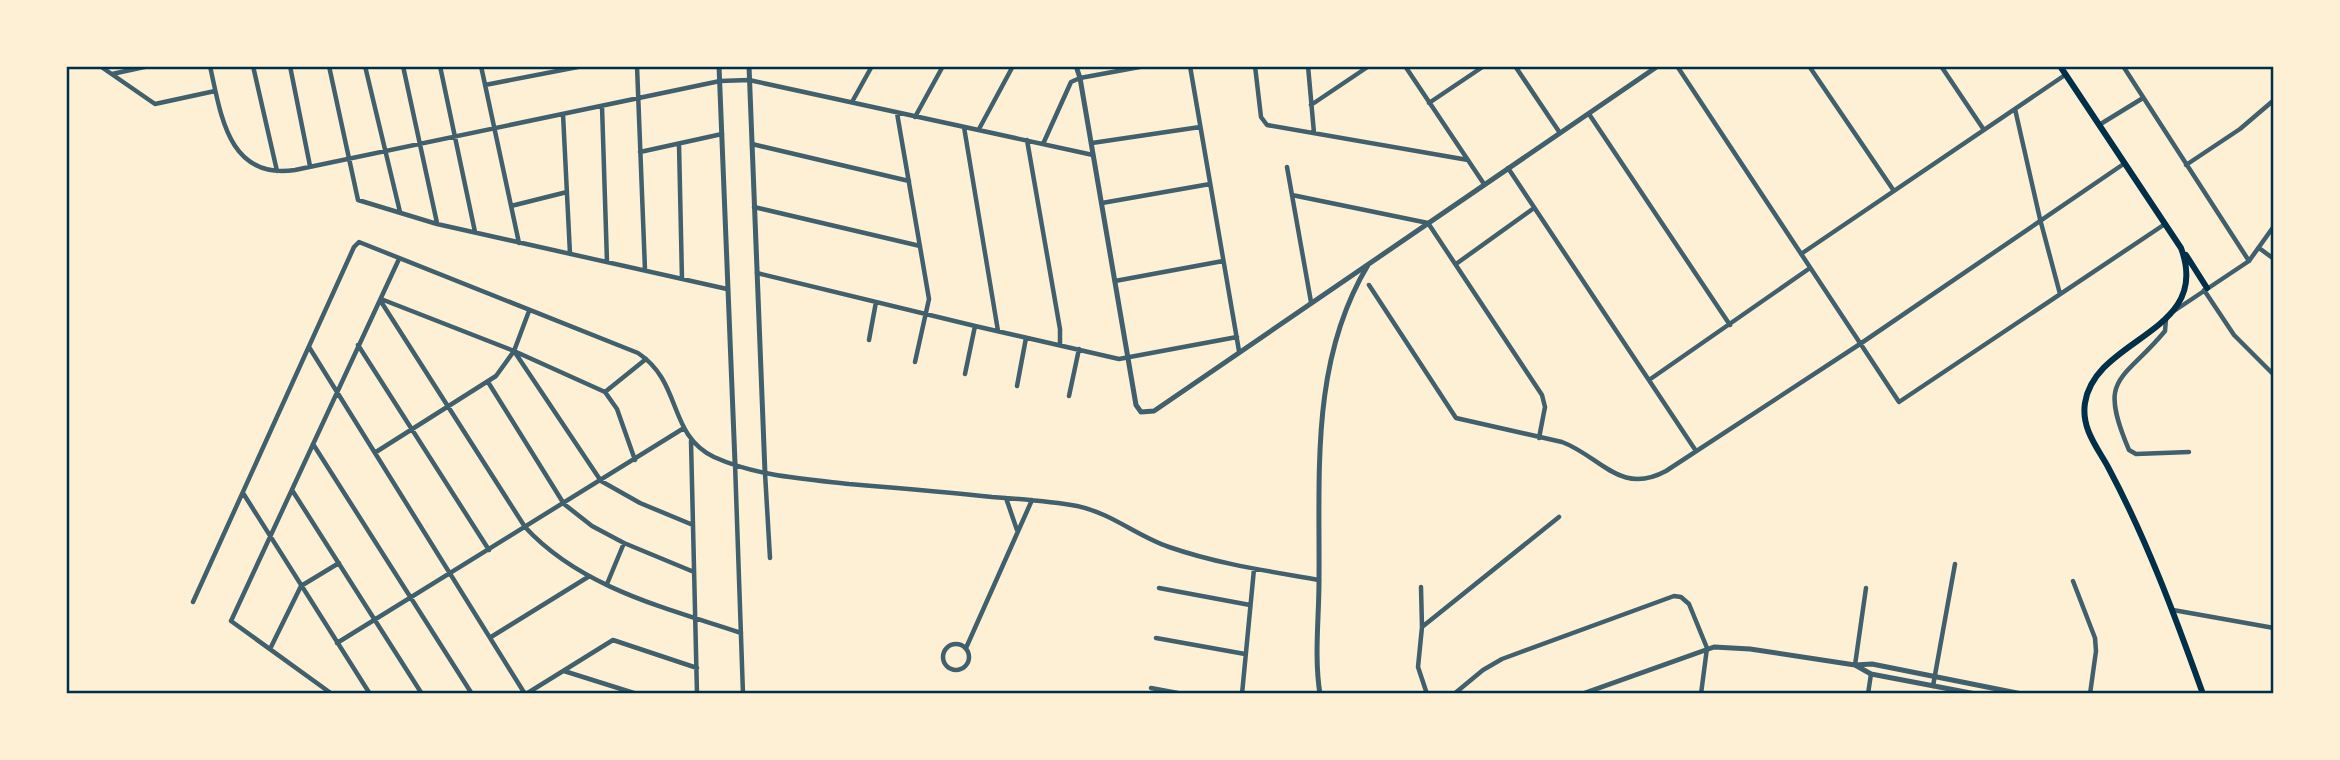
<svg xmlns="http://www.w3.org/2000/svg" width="2340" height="760" font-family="Montserrat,sans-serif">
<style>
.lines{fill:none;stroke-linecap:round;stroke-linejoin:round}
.minor{stroke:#3f606c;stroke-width:4.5}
.tertiary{stroke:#3f606c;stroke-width:5}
.secondary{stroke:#003049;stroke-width:6}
.neatline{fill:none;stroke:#003049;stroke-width:2.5}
</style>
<rect width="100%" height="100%" fill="#fdf0d5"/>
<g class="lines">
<path class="minor" d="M100,66L155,104L215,91
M210,66C221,115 228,180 295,170L720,81L749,80L1093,155
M253,66L277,171
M290,66L310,166
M329,66L358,200L437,224L727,289
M365,66L400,212
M403,66L437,223
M440,66L475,232
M481,66L519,243
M637,66L645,270
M1190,66L1239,351
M1255,66L1261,117L1267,125L1468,160
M1308,66L1314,133
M1405,66L1484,184
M1515,66L1560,133
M1677,66L1899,402L2165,224
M1809,66L1894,191
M1941,66L1984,130
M2123,66L2249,261
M112,74L149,66
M485,85L583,66
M852,102L872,66
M1429,103L1484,66
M1311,105L1369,66
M602,106L607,262
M2015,109L2040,219L2060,294
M897,113L929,299L915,362
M563,114L570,254
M1589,114L1730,325
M915,117L943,66
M2099,125L2143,98
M964,127L998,331
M979,129L1013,66
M1027,140L1060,329V345
M1092,143L1200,127
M679,144L682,279
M752,144L909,181
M1043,144L1071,82L1080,78L1145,66
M640,152L722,134
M2186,165L2240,129L2274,100
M1287,167L1311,302
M1508,168L1696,451
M1292,195L1428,223L1542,395L1545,407L1539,438
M1102,203L1210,184
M511,206L567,192
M754,207L920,246
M2259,248L2274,259
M1801,254L2065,75
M1456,264L1534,208
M757,273L975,326L1119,359L1237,337
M1115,281L1223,261
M1369,285L1456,418L1562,442C1600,456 1620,496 1666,471L1860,344L2125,163
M2204,290L2234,335L2274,375
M381,299L514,351L605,392L617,409L635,460
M380,300L525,527C581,588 666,608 741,633
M2174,311L2249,261L2274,226
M2166,319L2165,331C2122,383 2097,375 2129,450L2136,454L2189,452
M869,340L876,302
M358,345L489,550
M309,347L525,694
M514,351L601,481L640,503L693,525
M965,374L975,326
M1649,380L1810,268
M488,382L564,504L592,526L624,543L694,572
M1017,386L1026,338
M605,392L646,359
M1069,396L1079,349
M691,441L697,694
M313,444L472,694
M376,452L496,376L514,351L529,311
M735,463L743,694
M765,473L770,558
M292,490L422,694
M243,493L370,694
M1006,498L1017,530
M2073,581L2095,638L2096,651L2090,694
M607,584L624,543
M1421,587L1422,627
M1159,588L1250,605
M193,602L354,247L359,242L638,353C683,383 667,434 714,457C756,476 804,479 849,484C897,488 945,492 992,497C1021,499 1049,501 1077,506C1111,513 1137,536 1169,547C1218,564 1268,571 1319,580
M2173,610L2274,628
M491,637L588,577
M1156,638L1245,654
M337,643L684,428
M943 657a13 13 0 1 1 26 0a13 13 0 1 1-26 0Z
M966,648L1032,500
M270,649L301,586L339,563
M1855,665L1866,588
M564,671L637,694
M1933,686L1955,564
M1151,688L1183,694
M332,694L231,621L399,259
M526,694L613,640L697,668
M1242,694L1254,569
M1427,694L1418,667L1422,627L1559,517
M1454,694L1483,670L1502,659L1674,596L1681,597L1689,604L1707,648L1701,694
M1868,694L1871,674"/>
<path class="tertiary" d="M719,66L735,463
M749,66L765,473
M1076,66L1080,78L1136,405L1141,412L1154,411L1658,66
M1855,665L1871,674L1976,694
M1320,694C1314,657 1319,618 1319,581C1320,473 1310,361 1368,265
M1582,694L1714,647L1750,649L1855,665L1872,664L2022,694"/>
<path class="secondary" d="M2060,66L2181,248C2213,333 2095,337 2085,403C2081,428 2097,447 2108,467C2147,540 2175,616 2203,694
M2186,255L2207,288"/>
</g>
<rect width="2340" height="760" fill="none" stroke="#fdf0d5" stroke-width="136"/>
<rect x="68" y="68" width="2204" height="624" class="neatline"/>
</svg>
